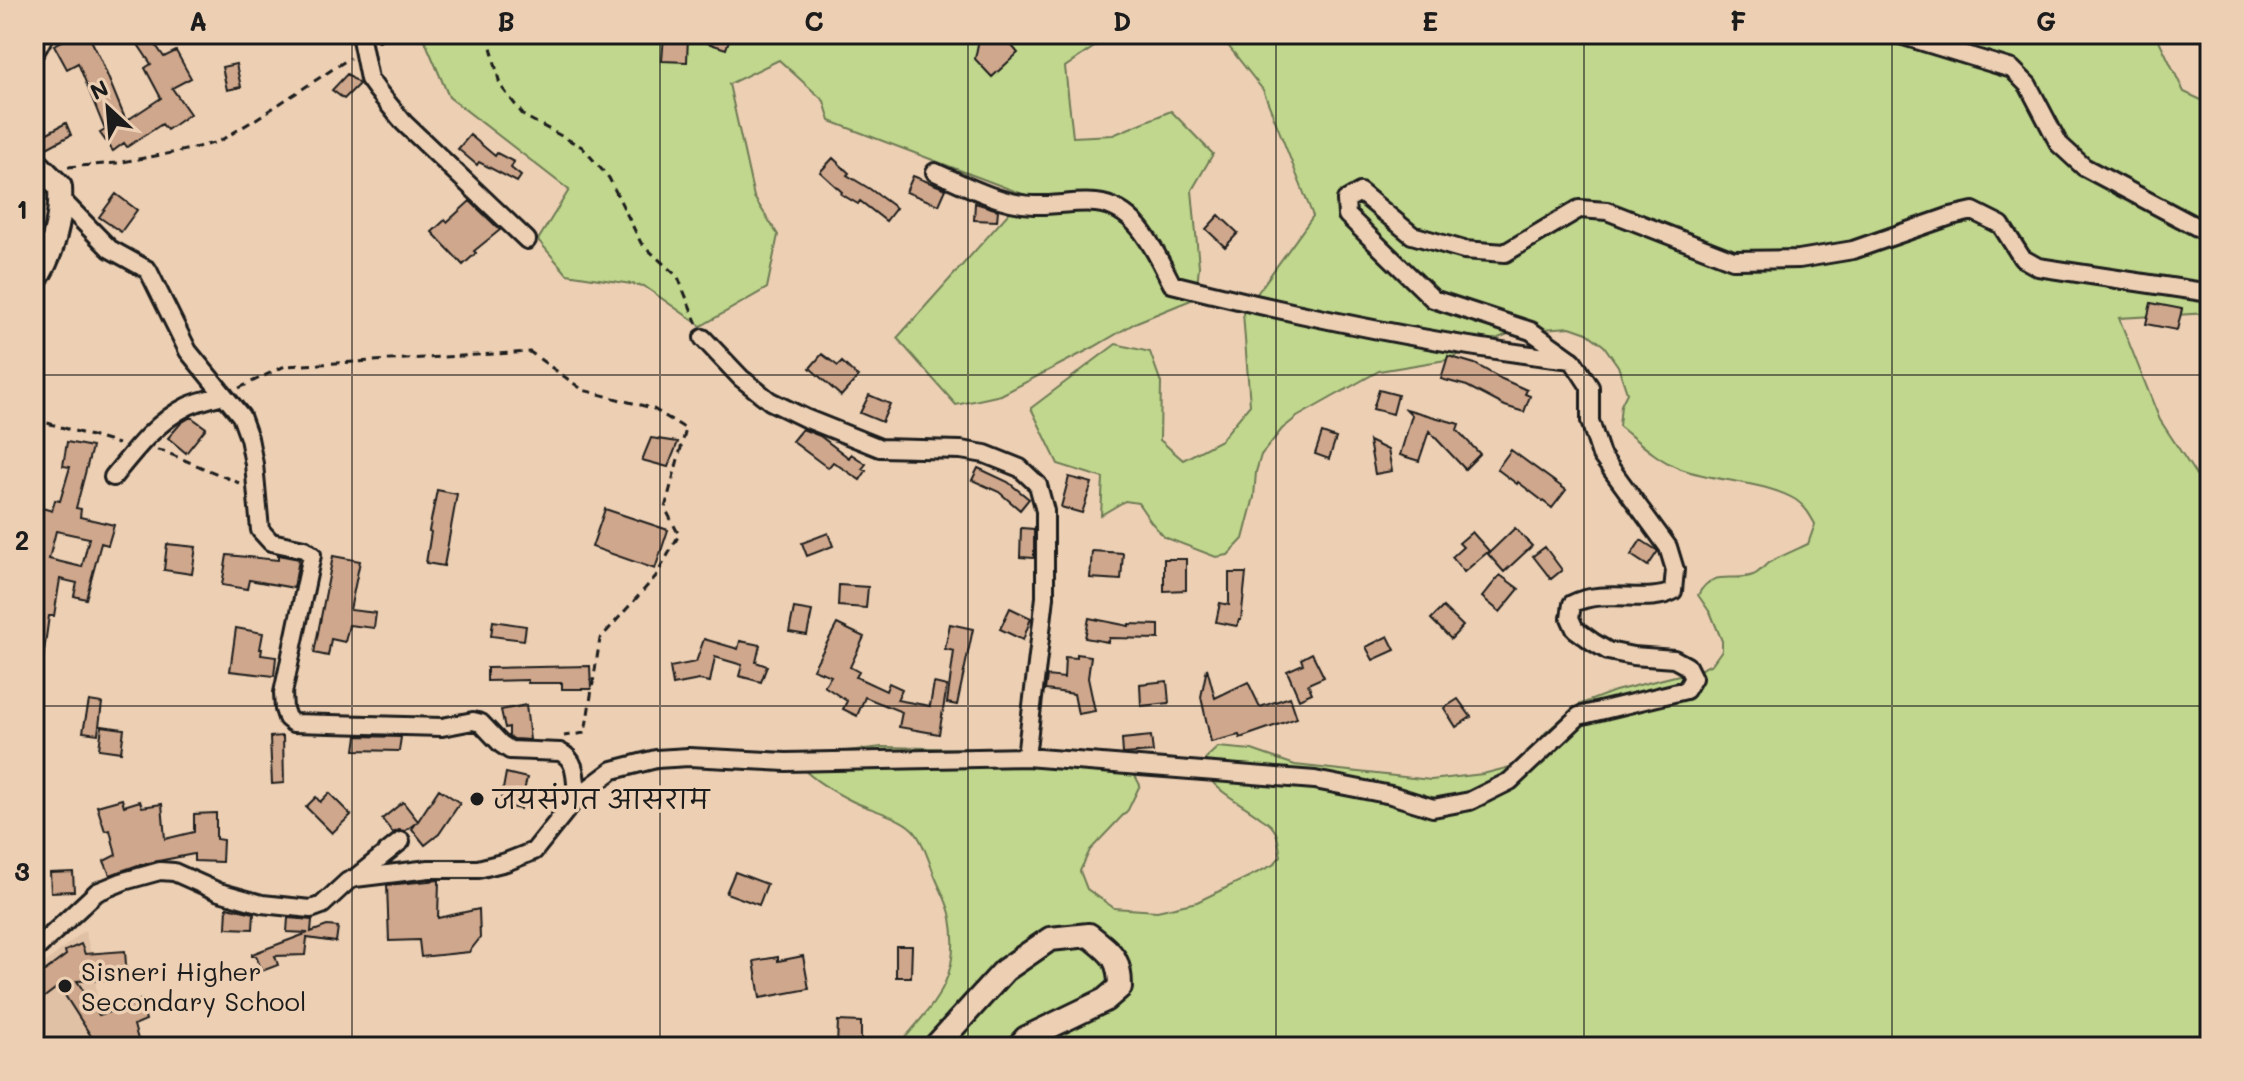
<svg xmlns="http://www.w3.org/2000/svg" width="2244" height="1081" font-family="Mali,'Playpen Sans Deva',sans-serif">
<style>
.built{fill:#e0c1a5}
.green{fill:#c0d78d;stroke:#6e7a54;stroke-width:2}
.building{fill:#cfa78c;stroke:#1c1c1c;stroke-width:2;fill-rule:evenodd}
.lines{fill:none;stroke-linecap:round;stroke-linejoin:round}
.minor-casing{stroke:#1c1c1c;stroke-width:22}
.major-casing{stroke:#1c1c1c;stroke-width:28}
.path{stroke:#1c1c1c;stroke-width:3;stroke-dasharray:8 6;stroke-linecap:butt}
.minor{stroke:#edd0b4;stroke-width:16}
.major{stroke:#edd0b4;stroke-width:22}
.grid{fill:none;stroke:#1c1c1c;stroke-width:2;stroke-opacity:0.55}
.poi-dot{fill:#1c1c1c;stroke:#edd0b4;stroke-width:3}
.labels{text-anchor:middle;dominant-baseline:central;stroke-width:7;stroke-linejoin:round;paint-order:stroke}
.poi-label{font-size:26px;fill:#1c1c1c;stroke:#edd0b4;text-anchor:start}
.neatline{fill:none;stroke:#1c1c1c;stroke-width:3}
.grid-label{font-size:26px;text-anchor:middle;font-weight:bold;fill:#1c1c1c}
</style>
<rect width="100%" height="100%" fill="#edd0b4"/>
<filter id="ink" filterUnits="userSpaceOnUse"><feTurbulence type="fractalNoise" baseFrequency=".0125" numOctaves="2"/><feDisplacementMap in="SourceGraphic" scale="16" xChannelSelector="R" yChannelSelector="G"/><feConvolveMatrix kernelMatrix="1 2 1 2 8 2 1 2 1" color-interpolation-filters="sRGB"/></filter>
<g filter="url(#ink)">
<path class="built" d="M85,930L95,969L97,1001L102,1020L118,1047H34V972Z"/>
<path class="green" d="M422,34H1113L1065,67L1073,137L1113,135L1171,111L1213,154L1192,190L1199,266L1196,298L1137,322L1094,347L1001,395L956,405L897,338L1025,195L830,121L824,101L779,60L729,84L754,197L778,235L767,288L701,326L644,286L567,274L538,240L569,190L449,97Z
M1219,34H2156L2184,92L2210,104V313L2119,318L2160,420L2210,496V1047H897C933,1005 962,979 951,918C949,905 941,891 936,879C930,865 923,839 912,829C899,816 868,809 852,801C834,792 815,781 801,767L803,756L882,747L981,749L1016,755L1130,766L1140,785L1128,810L1090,850L1080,871L1087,889L1114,908L1157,911L1197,902L1273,865L1281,856C1279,849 1279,838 1275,831C1272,825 1266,821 1261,818C1240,801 1215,793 1203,768L1206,758L1218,747L1252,750L1295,765L1431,780L1483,774L1514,766L1528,759L1545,733L1578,705L1615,691L1699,670L1712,664L1722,650V641L1711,614L1698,595C1713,567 1733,583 1753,575C1759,573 1763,567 1768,563C1781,556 1795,550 1808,544L1815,524C1810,515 1805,506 1796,500C1764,481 1717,482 1681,469C1657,460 1639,442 1619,426L1621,405L1627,393L1618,366L1604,346L1587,333L1570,327L1515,331L1446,360L1379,371L1297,417L1282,429L1261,455L1256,472L1254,497L1243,539L1228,555L1216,557L1164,537L1151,522L1138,503L1125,501L1101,515L1103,478L1058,464L1031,408L1116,344L1150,352L1161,383L1160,440L1183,460L1221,440L1250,405L1243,313L1313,216L1263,90Z"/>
<path class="building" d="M76,34H88L101,60L126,121L161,98L145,68L151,64L131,34H148L164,57L176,51L191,78L172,88L190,114L167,130L162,124L127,147L124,143L113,151L100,133L105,130L78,63L67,69L54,45Z
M690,34H731L726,49L689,37Z
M980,34H1002L1018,53L992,77L975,59Z
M664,35L688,36L687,62L662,61Z
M236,64L241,87L227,90L222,67Z
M347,74L359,84L344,99L332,90Z
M66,123L71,135L43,150L38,138Z
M470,135L495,156L497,153L514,162L511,168L521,176L517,182L479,162L477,165L458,149Z
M833,158L849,173L847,175L870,189L896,208L886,221L860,201L858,204L841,194L842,192L820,172Z
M913,176L946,189L939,205L906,192Z
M116,194L137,210L121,232L99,217Z
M470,201L500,230L474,251L476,253L463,265L432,232L445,220L447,222Z
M975,203L998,210L997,221L974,220Z
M1219,215L1238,233L1225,247L1206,229Z
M2151,303L2182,309L2177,330L2146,324Z
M822,354L838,366L842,362L858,377L841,396L810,368Z
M1448,356L1475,364L1502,379L1527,390L1525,394L1530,396L1524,412L1505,406L1467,386L1441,379Z
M1379,390L1398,395L1393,414L1373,409Z
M869,395L890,404L882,422L860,413Z
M1406,409L1459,424L1457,430L1480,454L1465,469L1429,431L1419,461L1400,455L1412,415Z
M191,417L206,428L186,453L168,438L181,423Z
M802,429L820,436L849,458L851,454L866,464L862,469L866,471L860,480L833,462L828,468L792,441Z
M1322,433L1336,438L1329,459L1315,454Z
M651,438L678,442L668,467L642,460Z
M1369,441L1388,450L1392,471L1375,474Z
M67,442L92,447L76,508L81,509L80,517L114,525L108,545L101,543L86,599L74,596L77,583L60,579L54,616H49L42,666L34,665V525L39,507L52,511L55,500L60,501L70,467L63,466ZM56,531L89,538L82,567L49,559Z
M1511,450L1566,490L1552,508L1518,482L1517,484L1497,469Z
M978,468L1008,482L1029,499L1020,510L999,492L972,480Z
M1069,477L1092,483L1082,513L1061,507Z
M437,490L457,494L444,566L426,563L431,532L429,531Z
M605,509L668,530L655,569L592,547Z
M1021,528L1034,529V558L1020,557Z
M1515,528L1532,546L1504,572L1488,554Z
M1472,532L1489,551L1464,572L1452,557L1463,547L1459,543Z
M828,533L833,546L807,556L802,543Z
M1641,540L1658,551L1648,566L1631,555Z
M167,544L196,547L192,574L164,570Z
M1545,547L1562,570L1551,579L1533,556Z
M1092,551L1123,553L1121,580L1090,578Z
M227,555L278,560V555L299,559L294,588L249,580L247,589L222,585Z
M333,556L360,561L350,610L376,613L374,628L349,625L345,642L331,639L328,656L314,653Z
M1164,559H1186V590L1164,591Z
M1229,573H1246L1241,620H1239L1237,626L1216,622L1220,603L1229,605Z
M1500,575L1519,589L1500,612L1482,597Z
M839,585L868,587L866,608L838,606Z
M1443,607L1463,626L1451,639L1431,619Z
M794,608L812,611L807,635L789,632Z
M1010,608L1031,618L1023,640L1000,629Z
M1089,618L1129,626V624L1159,625V639L1109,638L1108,642L1085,638Z
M493,621L526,626L524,640L491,636Z
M837,624L864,637L850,667L859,672L856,677L886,691L889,683L902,689L897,700L930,706L934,683L947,686L939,734L899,727L902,712L865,697L857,716L843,709L847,701L824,686L831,676L813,669Z
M950,624L973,629L957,705L947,703L954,651L945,649Z
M236,628L263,633L260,649H262L261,655L276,657L274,676L230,671Z
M1388,636L1395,650L1373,660L1366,647Z
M704,639L738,649L740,641L760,645L756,662L767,666L761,682L739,676L742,665L715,657L710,682L699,680L673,685L670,667L696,662Z
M1312,653L1324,677L1308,684L1312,693L1299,699L1287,671L1303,664L1301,659Z
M1077,654L1091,656L1088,678L1095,711L1078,714L1074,694L1045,690L1047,676L1064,678L1065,657L1077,658Z
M590,666L591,689H562V683H528V680L487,681V668Z
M1207,668L1215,698L1248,682L1260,707L1290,697L1297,718L1240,738L1239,735L1211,742L1201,697Z
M1167,681L1169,703L1141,706L1140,684Z
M1458,699L1471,717L1456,727L1444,708Z
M89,701L102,703L98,734L83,732Z
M526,705L530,740L514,739L509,736V727L505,728L501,710Z
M102,726L124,729L121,752L99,749Z
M283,736L284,783L272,784L270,737Z
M357,736L401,737L399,751L355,750Z
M1151,736L1153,752L1123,754L1122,739Z
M506,773L527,778L520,809L500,805Z
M439,789L460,803L439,834L425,845L412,829L417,822L405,831L399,830L393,833L382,819L403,802L418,821Z
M329,793L351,815L332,833L306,807L316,797L320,802Z
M122,799L124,806L140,801L142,807L162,804L165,839L194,832V814L216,813V839L223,840L222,862L194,861V854L138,865L110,875L104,861L116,855L110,830L105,831L97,806Z
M73,872L74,891L51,892L50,873Z
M735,872L767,884L759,905L726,893Z
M439,880L438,918L479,909L480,938L469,952L421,957L419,940L389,941L387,885Z
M227,907L254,913L253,929L226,928Z
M288,918L312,920L311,932L327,926L338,927L336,942L307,938L305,955L275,956L278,965L262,971L256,956H252V954L308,933L287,932Z
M81,944L85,954L125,951L127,979L77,981L99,1015L129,1006L140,1000L146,1020L134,1025L140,1047H98L59,986L34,1005V979L66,955L65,951Z
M896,946H912L911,977H896Z
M803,956L809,989L760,998L754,961L778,957V961Z
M838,1021L861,1022V1047H837Z"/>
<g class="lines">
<defs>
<path id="minor" d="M360,34L369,79L377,90L404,123L527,240
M1897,34L2012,69L2028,85L2059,144L2084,167L2210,234
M935,172C967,186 999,204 1034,205C1054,206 1075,201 1096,203C1138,207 1155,252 1172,284C1304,317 1437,345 1572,360
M61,199L110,249L148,270L188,351L241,416L249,438L254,464L260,530L271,542L304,549L312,555L283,693L284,709L287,718L293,723L442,727L473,721L481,723L501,744L510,750L560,752C578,760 575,780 577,797
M703,338L741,378L770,401L805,418L880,448L961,450L985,454L1020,468L1038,485L1045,511V597L1026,757
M113,477C134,451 157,421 188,406C199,401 212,398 224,395
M355,878L401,841
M34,951L97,892L124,881L160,871L174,872L219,892L262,904L311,909L322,905L348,881L355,878L429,869H478L506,862L534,851L577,797L613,770L656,759L689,757L786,762L1026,757L1315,780L1391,795L1433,808L1470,801L1510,781L1579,716L1686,690L1693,678L1687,666L1674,659L1633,656L1608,651L1593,642L1575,629L1570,618L1572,604C1604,587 1648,605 1673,591L1675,570L1668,547L1601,455L1590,421V387L1573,361L1531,331L1433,299L1347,215L1346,200L1360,192L1412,235L1464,250L1505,253L1579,209L1607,211L1733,260L1799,259L1853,250L1951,216L1973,211L2001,225L2022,258L2038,267L2210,293"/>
<path id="major" d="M34,48L42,34
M34,161L60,187C62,219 52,257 34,282
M935,1047L1005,970L1050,939L1089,935C1111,953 1120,957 1120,987L1105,1000L1026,1038L1018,1047"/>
</defs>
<use href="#minor" class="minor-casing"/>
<use href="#major" class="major-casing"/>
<path class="path" d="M488,34L500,85L524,116L582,147L609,178L641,243L678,277L697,324
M377,42L389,34
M68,167L117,163L177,152L218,142L256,119L350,58
M239,388L285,366L530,352L583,390L652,408L686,429L665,508L679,535L656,576L600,639L585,733L564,736
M34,419L118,444
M157,450L163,451L239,483"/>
<use href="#minor" class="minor"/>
<use href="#major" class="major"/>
</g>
</g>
<path class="grid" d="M352,34V1047M660,34V1047M968,34V1047M1276,34V1047M1584,34V1047M1892,34V1047M34,375H2210M34,706H2210"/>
<g class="poi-dot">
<circle cx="477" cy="799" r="8"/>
<circle cx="65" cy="986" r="8"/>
</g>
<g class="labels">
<g class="poi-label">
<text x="493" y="799">जयसंगत आसराम</text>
<text x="81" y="971">Sisneri Higher<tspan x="81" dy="30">Secondary School</tspan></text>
</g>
</g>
<rect width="2244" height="1081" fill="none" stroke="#edd0b4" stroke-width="88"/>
<g transform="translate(108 108) rotate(334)" stroke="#edd0b4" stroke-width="6" paint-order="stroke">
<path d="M0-6L14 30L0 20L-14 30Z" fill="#1c1c1c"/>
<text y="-12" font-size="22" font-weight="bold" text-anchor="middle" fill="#1c1c1c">N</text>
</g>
<rect x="44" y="44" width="2156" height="993" class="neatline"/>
<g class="grid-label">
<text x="198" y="31">A</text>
<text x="506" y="31">B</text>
<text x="814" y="31">C</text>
<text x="1122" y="31">D</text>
<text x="1430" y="31">E</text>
<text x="1738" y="31">F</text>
<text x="2046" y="31">G</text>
<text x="22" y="219">1</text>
<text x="22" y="550">2</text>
<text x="22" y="881">3</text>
</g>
</svg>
